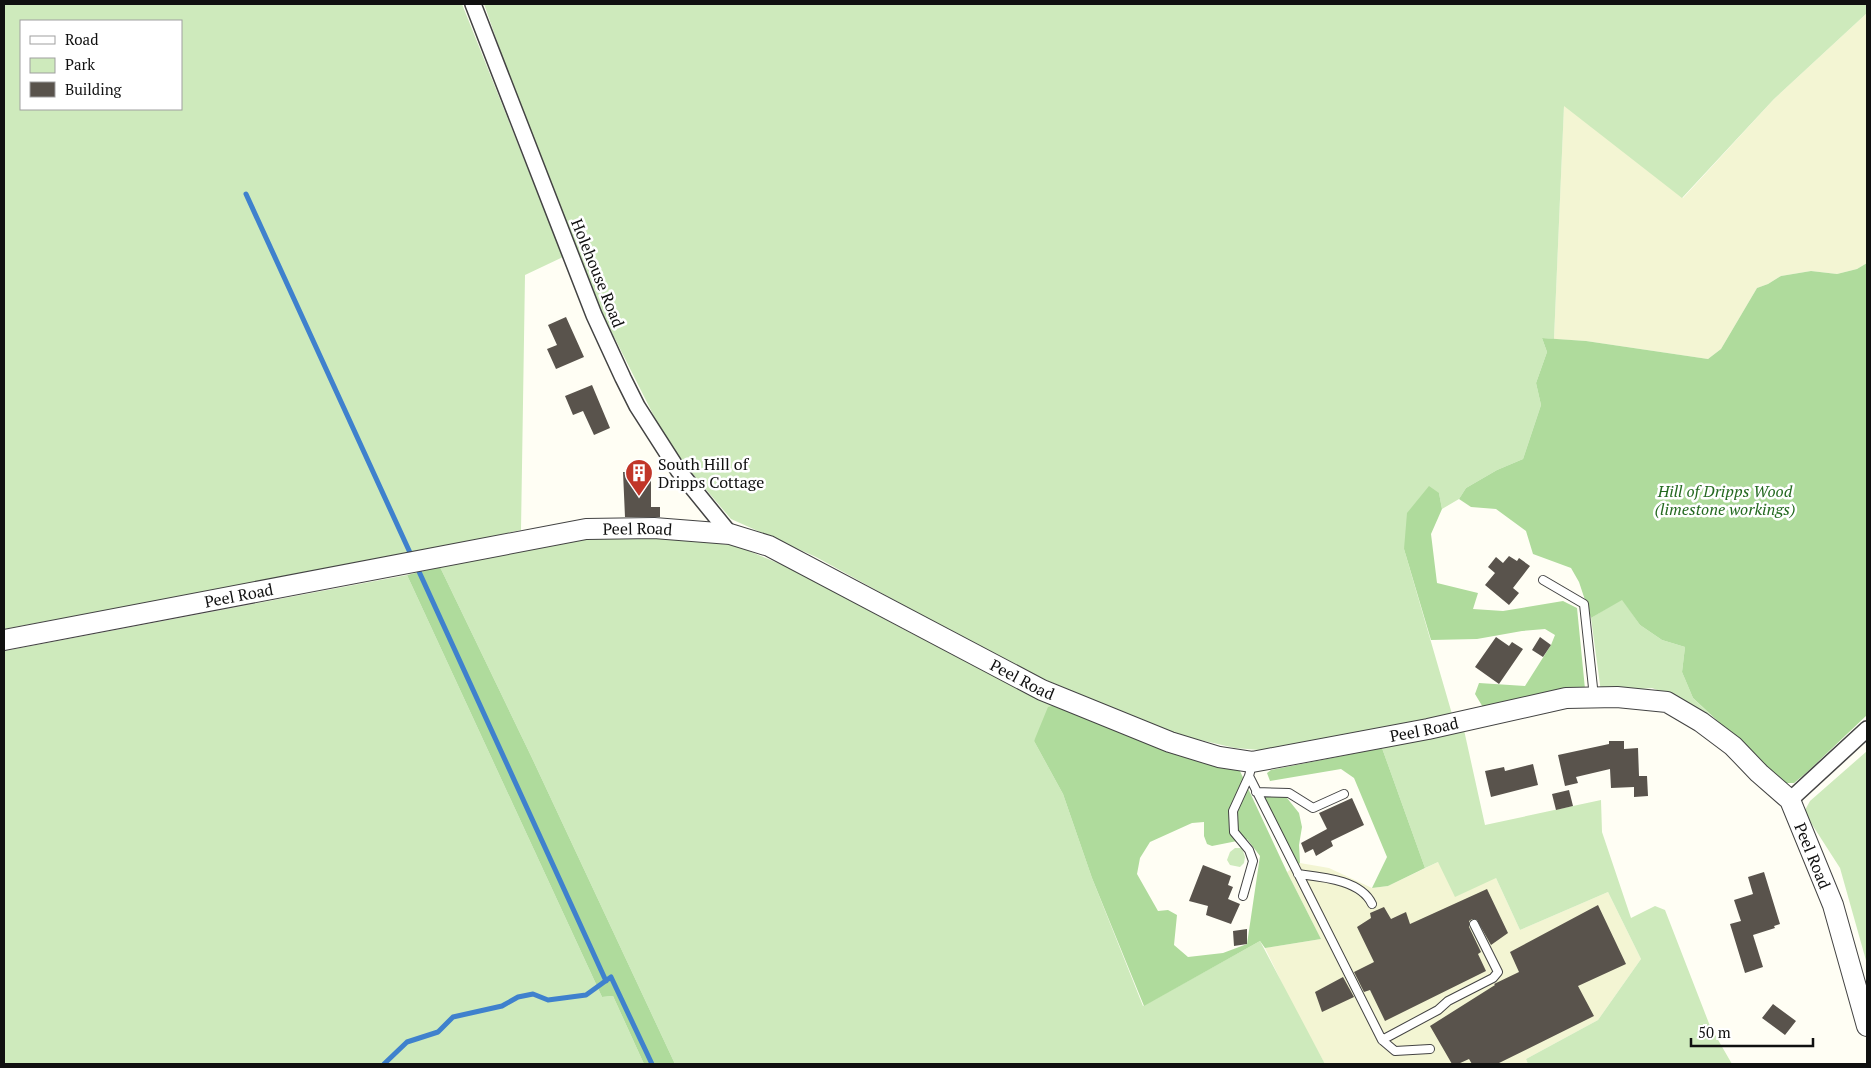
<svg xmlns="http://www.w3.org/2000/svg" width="1871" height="1068" font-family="'PT Serif',serif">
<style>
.farmland{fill:#f3f5d3}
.green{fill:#ceeabc;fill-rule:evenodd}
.forest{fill:#afdb9c;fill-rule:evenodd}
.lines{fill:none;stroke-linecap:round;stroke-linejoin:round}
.stream{stroke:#3f81cd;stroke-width:5}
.building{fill:#59534c}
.service-casing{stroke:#434343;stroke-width:10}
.minor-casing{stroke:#434343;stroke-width:18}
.tertiary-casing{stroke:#434343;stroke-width:22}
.service{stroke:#fff;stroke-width:8}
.minor{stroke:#fff;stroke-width:15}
.tertiary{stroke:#fff;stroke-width:20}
.labels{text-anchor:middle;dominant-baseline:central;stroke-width:5;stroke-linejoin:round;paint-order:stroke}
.street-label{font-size:16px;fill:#101010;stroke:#fff}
.poi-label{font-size:16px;fill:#101010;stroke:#fff;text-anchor:start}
.park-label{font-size:16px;font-style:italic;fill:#246920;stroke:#fff}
</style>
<rect width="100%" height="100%" fill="#fffef4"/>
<path class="farmland" d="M1867,13V263L1857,269L1837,274L1811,271L1781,276L1768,284L1757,288L1721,349L1708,359L1586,341L1554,339L1564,105L1683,198L1774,99Z
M1438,862L1496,878L1520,930L1608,892L1641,959L1598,1020L1526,1059L1528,1064H1325L1292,1004L1265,948L1321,939L1287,872L1300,863L1329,868L1372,888L1388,886Z"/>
<path class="green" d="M4,4H462L563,257L525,275L521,530L411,554L4,629ZM21,21H181V109H21Z
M484,4H1867V13L1774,99L1682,198L1564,106L1554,339L1542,338L1547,352L1536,383L1541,405L1523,459L1497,470L1466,488L1459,499L1442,509L1439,493L1404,549L1452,714L1272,751L1235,748L1170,733L1018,668L816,557L731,519L669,446L602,313L518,101Z
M597,536L668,537L737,546L790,568L905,630L1055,705L1034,741L1063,794L1092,878L1143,1006L1260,941L1325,1064H675L532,758L440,567Z
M407,575L602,997L613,996L644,1064H4V651Z
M1622,599L1640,625L1662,640L1685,647L1682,672L1693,698L1718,722L1678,698L1652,688L1601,692L1591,618Z
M1464,730L1485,825L1601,800L1602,832L1631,918L1655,906L1665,910L1710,1026L1732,1064H1528L1526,1059L1598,1020L1641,959L1608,892L1520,930L1496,878L1455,897L1438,862L1425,868L1382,748Z
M1867,751V964L1840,868L1804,812L1810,801Z
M1235,848H1242L1245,857L1244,863L1240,867L1230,865L1227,860L1230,852Z"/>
<path class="forest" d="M1867,263V715L1806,773L1794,783H1784L1693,698L1682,672L1685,647L1662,640L1640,625L1622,600L1591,618L1579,582L1571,568L1533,554L1526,531L1496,509L1471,507L1459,499L1466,488L1497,470L1523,459L1541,405L1536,383L1547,352L1542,338L1586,341L1708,359L1721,349L1757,288L1768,284L1781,276L1811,271L1837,274L1857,269Z
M1429,486L1439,493L1442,509L1431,534L1437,583L1478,593L1473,609L1503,611L1563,601L1577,608L1585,689L1484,709L1475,694L1479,683L1525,686L1551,645L1555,635L1545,629L1522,631L1477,639L1431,640L1404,549L1407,513Z
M440,567L532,758L675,1064H644L613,996L602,997L407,575Z
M1055,705L1177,755L1239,769L1287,872L1321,939L1265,948L1260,941L1144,1006L1092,878L1063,794L1034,741L1048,707ZM1204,822V836L1207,844L1212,846L1247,839L1260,856L1247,944L1223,953L1188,957L1174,945L1177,915L1168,910L1158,911L1137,874L1140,858L1150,842L1192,823Z
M1382,748L1425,868L1388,886L1372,888L1387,857L1354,778L1341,769L1270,781L1267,773L1271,770Z
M1283,793L1299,813L1302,827L1299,845L1300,863L1297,865L1261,794Z"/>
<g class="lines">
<path class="stream" d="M246,194L412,557
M416,565L606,981
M384,1064L407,1042L438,1032L453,1017L502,1006L518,997L533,994L548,1000L586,995L611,977L652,1064"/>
</g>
<path class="building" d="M566,317L584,357L556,369L547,349L557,345L548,325Z
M592,385L610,428L594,435L583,411L573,415L565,396Z
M623,472H651V507H660V517H625Z
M1509,556L1517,561L1519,558L1530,566L1513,588L1519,593L1509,605L1485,585L1495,573L1488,567L1496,557L1503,563Z
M1496,637L1509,646L1512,642L1523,649L1499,684L1475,667Z
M1540,637L1551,645L1543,657L1532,650Z
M1609,741H1624V749L1638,748L1639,776H1647L1648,796L1634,797V787L1611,788L1610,769L1576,777L1578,783L1565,786L1558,755L1609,744Z
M1533,764L1538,785L1491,797L1485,771L1504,767L1505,771Z
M1569,790L1573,806L1556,810L1552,794Z
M1352,798L1364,825L1331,841L1333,846L1316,856L1313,849L1305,853L1301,843L1327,829L1319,813Z
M1203,865L1231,876L1228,885L1233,887L1228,899L1240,904L1231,924L1206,915L1208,906L1189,901Z
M1764,872L1780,924L1774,926L1775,928L1753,935L1763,967L1745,973L1730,924L1741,921L1734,900L1753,894L1748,877Z
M1487,889L1508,933L1491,945L1477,920L1472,919L1469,921V927L1481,952L1478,954L1486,971L1385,1021L1370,990L1364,992L1354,972L1374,962L1357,927L1371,918L1370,913L1384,907L1391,919L1406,912L1410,924Z
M1598,905L1626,964L1578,986L1594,1016L1497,1064H1472L1469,1059L1458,1064H1452L1430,1026L1495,985L1494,984L1519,972L1510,952Z
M1247,929V944L1234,946L1233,931Z
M1343,977L1354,997L1322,1012L1315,992Z
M1773,1004L1796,1021L1785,1035L1762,1018Z"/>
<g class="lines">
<defs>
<path id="service" d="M1543,580L1584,604L1594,697
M1252,764L1249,776L1382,1040L1395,1051L1430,1049
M1256,792L1289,793L1313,808L1344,794
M1298,874C1322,877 1361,880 1372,904
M1243,896L1253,861L1249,850L1234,832L1233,811L1249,776
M1382,1040L1438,1010L1448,1001L1493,978L1498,972L1474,924"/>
<path id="minor" d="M473,4L594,315L623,378L637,406L678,470L730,534
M1790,800L1867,729"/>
<g id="tertiary">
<path id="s1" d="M4,640L586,529L654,528L730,534L769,546L1042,690L1170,742L1219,757L1252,762L1428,729L1566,698L1617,697L1667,702L1701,722L1733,746L1759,773L1790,800L1833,905L1867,1026"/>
</g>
</defs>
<use href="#service" class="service-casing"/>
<use href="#minor" class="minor-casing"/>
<use href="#tertiary" class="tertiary-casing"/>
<use href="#service" class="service"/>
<use href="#minor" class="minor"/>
<use href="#tertiary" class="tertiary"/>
</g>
<defs>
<symbol id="building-pin" viewBox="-11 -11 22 30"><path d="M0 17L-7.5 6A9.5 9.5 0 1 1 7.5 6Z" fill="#c13628" stroke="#fff"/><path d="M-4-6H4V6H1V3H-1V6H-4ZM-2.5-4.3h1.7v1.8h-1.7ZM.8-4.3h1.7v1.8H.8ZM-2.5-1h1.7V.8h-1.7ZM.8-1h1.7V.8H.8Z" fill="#fff"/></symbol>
</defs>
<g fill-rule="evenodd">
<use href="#building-pin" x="623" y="457" width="32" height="43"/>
</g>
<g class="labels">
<g class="street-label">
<text transform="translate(598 273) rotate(68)">Holehouse Road</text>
<text stroke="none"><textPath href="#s1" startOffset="644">Peel Road</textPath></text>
<text stroke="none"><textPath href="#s1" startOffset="239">Peel Road</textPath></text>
<text stroke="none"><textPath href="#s1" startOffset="1064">Peel Road</textPath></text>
<text stroke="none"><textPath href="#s1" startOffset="1484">Peel Road</textPath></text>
<text stroke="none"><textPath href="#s1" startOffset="1949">Peel Road</textPath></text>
</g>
<g class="poi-label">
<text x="658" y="464">South Hill of<tspan x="658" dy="18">Dripps Cottage</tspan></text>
</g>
<g class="park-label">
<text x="1725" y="491">Hill of Dripps Wood<tspan x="1725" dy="18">(limestone workings)</tspan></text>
</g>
</g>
<rect width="1871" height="1068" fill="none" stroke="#101010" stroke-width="10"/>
<rect x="20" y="20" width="162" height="90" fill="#ffffff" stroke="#9f9f9f"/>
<rect x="30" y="36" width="25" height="8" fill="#ffffff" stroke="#9f9f9f"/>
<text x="65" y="45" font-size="15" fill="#101010">Road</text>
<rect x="30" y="58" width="25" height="15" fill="#ceeabc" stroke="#9f9f9f"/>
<text x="65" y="70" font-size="15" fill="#101010">Park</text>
<rect x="30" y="82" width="25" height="15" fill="#59534c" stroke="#9f9f9f"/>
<text x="65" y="95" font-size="15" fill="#101010">Building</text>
<path d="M1691 1038v8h122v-8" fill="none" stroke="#101010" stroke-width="2.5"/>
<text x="1698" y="1038" font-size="15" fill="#101010" stroke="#ffffff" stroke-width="4" paint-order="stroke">50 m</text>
</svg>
